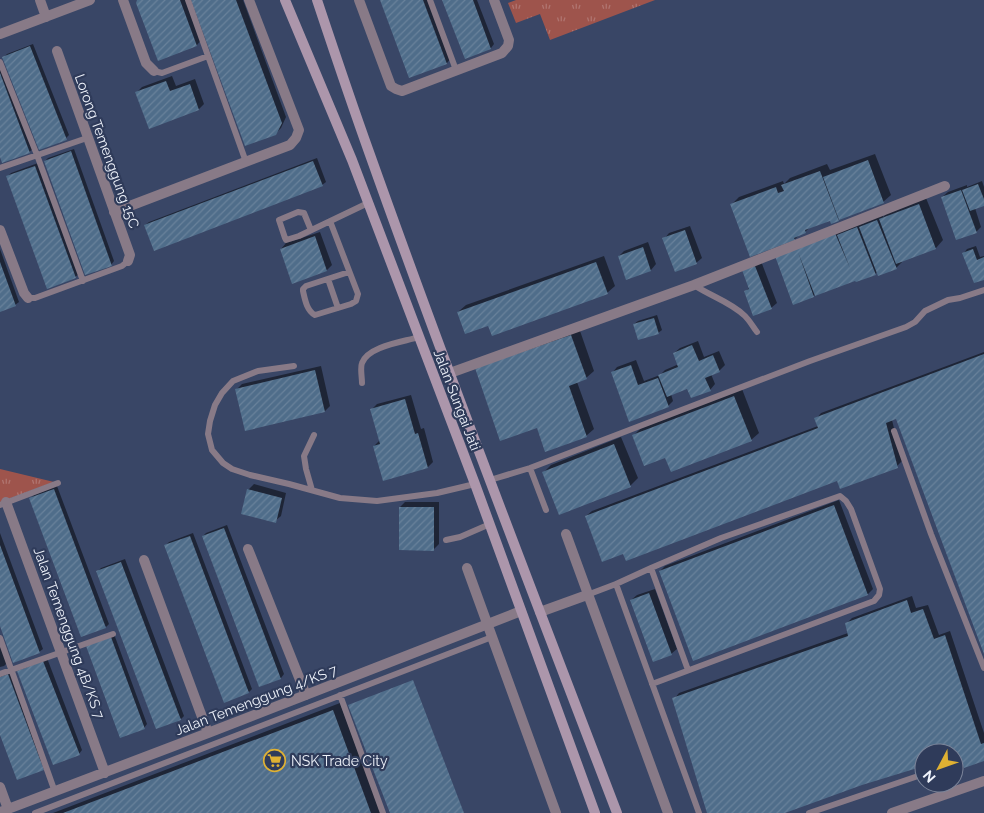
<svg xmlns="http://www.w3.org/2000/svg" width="984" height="813" font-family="Raleway,sans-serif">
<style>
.park{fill:url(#park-tufts)}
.shadow{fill:#0007}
.building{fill:url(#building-hatch)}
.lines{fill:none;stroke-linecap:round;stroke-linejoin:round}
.lane{stroke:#887a87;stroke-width:6}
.street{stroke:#887a87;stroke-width:10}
.secondary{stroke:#ac96ab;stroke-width:10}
.labels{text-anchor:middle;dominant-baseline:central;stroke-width:4.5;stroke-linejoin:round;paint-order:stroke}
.street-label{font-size:14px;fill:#eff3fb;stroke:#2f3b5a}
.poi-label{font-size:14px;fill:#eff3fb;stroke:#2f3b5a;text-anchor:start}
</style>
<defs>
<pattern id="park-tufts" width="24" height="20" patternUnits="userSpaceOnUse" patternTransform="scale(1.25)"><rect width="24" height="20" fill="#9e544c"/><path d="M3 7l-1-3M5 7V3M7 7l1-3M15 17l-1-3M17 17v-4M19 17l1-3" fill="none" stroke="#b07570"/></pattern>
<pattern id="building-hatch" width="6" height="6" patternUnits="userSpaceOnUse" patternTransform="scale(1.25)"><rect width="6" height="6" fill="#4f6d8a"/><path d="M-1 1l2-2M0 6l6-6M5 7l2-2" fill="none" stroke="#69829b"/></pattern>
</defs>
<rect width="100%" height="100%" fill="#394666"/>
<path class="park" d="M516,0H655L550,40L540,14L516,23L508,3Z
M0,469L54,482L0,502Z"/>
<path class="shadow" d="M139,0H187L202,39L197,45L159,59Z
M193,0H243L286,117L281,128L276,133Z
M381,0H430L452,57L447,63L410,76Z
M444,0H477L494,44L491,48L465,57Z
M33,44L69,135L66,138L4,57L7,54Z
M0,60L33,149L29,152L0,154Z
M172,76L176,86L195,79L204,104L199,109L149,127L136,93L142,87Z
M74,149L114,261L111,265L45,161L48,158Z
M875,154L891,195L883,202L841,218L838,220L831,219L810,227L805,232L800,234L795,239L751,255L732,204L739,197L783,181L784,184L790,178L827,164L830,170Z
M317,158L326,182L322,185L145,225L149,222Z
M38,163L79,274L75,277L7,177L11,173Z
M982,181L984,187V205L975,208L981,227L976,232L942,197L948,192L967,185V187Z
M926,198L943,240L936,248L901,261L902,262L896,268L878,271L875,274L856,278L816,294L814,296L776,256L863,222V224L865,222L883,215V217L888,212Z
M690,226L702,258L696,263L664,239L669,233Z
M320,232L332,265L327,270L293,282L281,249L286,243Z
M648,242L656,264L651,270L627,278L619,256L624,251Z
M976,246L980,257L984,256V278L964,253L967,249Z
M0,249L19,302L15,305L0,311Z
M604,256L615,286L607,293L458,312L466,305Z
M761,261L777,303L771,308L745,292L750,287L744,271Z
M657,315L662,330L658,333L634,324L638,321Z
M579,328L594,371L586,378L577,382L594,429L586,436L538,426L476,369Z
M698,341L704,357L719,351L725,365L719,371L711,374L715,384L710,390L688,387L671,394L673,401L668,406L612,373L617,367L636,360L644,381L660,375L665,370L679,364L674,353L680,348Z
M984,352V651L897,418L892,420L902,461L897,466L838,480L624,553L586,516L592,511L818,426L816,419L821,413Z
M321,366L330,406L325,411L246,429L237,389L242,384Z
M742,389L759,433L751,440L634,435L641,428Z
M411,395L421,429L424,428L433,462L428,467L384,479L374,446L380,440L371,410L377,404Z
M621,437L638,478L630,486L543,473L551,465Z
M254,484L286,493L281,516L275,521L248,490Z
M57,486L109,624L106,627L31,498L34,495Z
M839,500L873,589L868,594L694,659L660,571L665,566Z
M405,502H439V544L434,549L400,507Z
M227,525L284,674L281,678L260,686L203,536L206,533Z
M0,533L43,649L39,652L0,623Z
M193,533L252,689L249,692L166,545L169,542Z
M125,559L184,716L181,719L98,571L101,568Z
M655,589L677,649L671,654L631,600L637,595Z
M912,596L916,608L928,605L939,635L950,631L984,733V760L960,752L954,754V753H924V764L862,784L781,813H708L674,699L679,693L848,633L846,624L852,618Z
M114,634L147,724L144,728L88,646Z
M0,643L7,663L4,666L0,667Z
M47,658L82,750L79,754L22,668Z
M12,672L47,766L0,731V676Z
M340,703L381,813H53Z"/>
<path class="building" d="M137,0H180L197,46L158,61L136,3Z
M191,0H236L282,123L276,135L245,146Z
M380,0H423L447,64L409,78Z
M442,0H473L491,49L465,59Z
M30,46L67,140L39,150L2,57Z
M0,73L30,153L2,163L0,157Z
M166,81L170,91L190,84L199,110L149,129L135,92Z
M71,151L112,266L85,275L44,161Z
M868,160L884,203L839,220L823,177Z
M313,161L323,186L154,251L144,225Z
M35,166L76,278L47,289L6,176Z
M820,171L839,221L831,224L830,221L805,230L806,233L794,238L795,240L750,257L730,204L776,187L778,193L784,191L781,185Z
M978,184L984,199V206L970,211L962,190Z
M961,190L977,233L956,240L941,197Z
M919,204L936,249L896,264L879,219Z
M877,220L897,269L878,276L859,227Z
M857,227L876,275L856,282L855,281L815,296L798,252L814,297L793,305L775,256L835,233L850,268L837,235Z
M685,230L697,264L675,272L662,238Z
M315,236L327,271L292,284L280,249Z
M643,247L651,271L626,280L618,256Z
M973,249L977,260L984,257V280L974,283L962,253Z
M0,262L16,306L0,312Z
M596,262L608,294L492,336L488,326L465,334L457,312Z
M755,266L772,309L753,316L744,291L749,289L742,270Z
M654,318L659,334L638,340L633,324Z
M571,335L587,379L569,386L587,437L545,452L537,428L500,441L475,368Z
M692,345L699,361L713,355L720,372L705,378L711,391L691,398L687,389L667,397L658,375L678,367L673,353Z
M984,354V654L896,419L886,423L898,468L840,489L837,481L626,561L623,554L602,562L585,516L818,428L814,418Z
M631,365L638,385L658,378L669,407L629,422L611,372Z
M315,370L325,412L245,431L235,389Z
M734,396L752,441L671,472L665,458L644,466L632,435Z
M405,399L415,434L418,433L428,468L383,481L373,446L380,444L370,409Z
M614,444L631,487L559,515L542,472Z
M54,489L106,628L81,637L29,498Z
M247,489L282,498L276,523L241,514Z
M834,505L868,595L693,661L659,571Z
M399,507H434V551L399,550Z
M224,528L281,679L259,687L202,536Z
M190,536L249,693L224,703L164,545Z
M0,545L40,653L13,663L0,626Z
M121,562L181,720L156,729L96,571Z
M649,593L672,655L653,662L630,600Z
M907,600L911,613L923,609L934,639L945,635L981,744L984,743V761L964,768L959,754L954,756V753H924V766L862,785L785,813H707L672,698L848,636L845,623Z
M111,637L145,729L120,738L86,646Z
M43,661L80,755L53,765L17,671Z
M8,674L44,770L17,780L0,735V677Z
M413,680L464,813H390L348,705Z
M333,710L371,813H63Z"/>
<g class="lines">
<path class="lane" d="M188,0L246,162
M430,0L456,70
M0,62L37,155L83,281
M154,71L162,73L208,56
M0,168L87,138
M330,221L358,294L356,301L351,304L315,315C307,311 305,300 303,291V289L306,286L349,272
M311,230L304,213L298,212L279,220L285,238L286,240L299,236L368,203
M328,279L338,308
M694,285C710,296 731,302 745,316C750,321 753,327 757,332
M28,298H35L122,266L128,261
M294,366L258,371L233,381L222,393L215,405L210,421L208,434L212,450L223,463L232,469L250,475L289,484L340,498L377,501L437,493L475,484
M362,383C362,377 360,368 362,363C368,346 403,342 419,337
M894,431L931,534L984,668
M530,468L546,510
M490,480L530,468L810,361L906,327L915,322L925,311L948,300L960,298L984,290
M312,490L306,469L304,456L314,435
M0,505L58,483
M446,540L460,537L490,524
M651,568L688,670
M616,584L651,568L721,538L840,496L846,501L851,509L880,589L879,595L874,601L652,684
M587,595L616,584L699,813
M0,638L55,792
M0,674L113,634
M340,695L383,813
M954,764H955
M35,813L492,637
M809,813L924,774"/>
<path class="street" d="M40,0L46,17
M123,0L146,63L154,71
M359,0L391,86L396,89L402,91L502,53L508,46L509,40L494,0
M0,34L90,0
M57,51L130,255L128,261
M114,212L290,145L296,138L299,130L249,0
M0,230L24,293L28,298
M450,373L694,285L945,186
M6,502L105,773
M566,534L668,813
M248,549L306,695
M144,560L208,733
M467,568L556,813
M540,612L587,595
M0,787L8,809
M0,812L208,733L521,611
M892,813L984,781"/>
<path class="secondary" d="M285,0L352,160L475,484L595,813
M317,0C334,51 351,102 369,152C448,374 533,594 617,813"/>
</g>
<defs>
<symbol id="supermarket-ring" viewBox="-11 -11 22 22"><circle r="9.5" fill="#2f3b5a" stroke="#dfb133" stroke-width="1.5"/><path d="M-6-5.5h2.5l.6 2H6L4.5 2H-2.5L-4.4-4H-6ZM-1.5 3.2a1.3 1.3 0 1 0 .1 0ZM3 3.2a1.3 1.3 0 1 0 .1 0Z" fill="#dfb133"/></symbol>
</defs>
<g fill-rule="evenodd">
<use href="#supermarket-ring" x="262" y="748" width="25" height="25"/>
</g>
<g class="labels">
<g class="street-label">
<text transform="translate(107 151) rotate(70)">Lorong Temenggung 15C</text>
<text transform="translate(457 400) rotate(69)">Jalan Sungai Jati</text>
<text transform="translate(69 633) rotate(70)">Jalan Temenggung 4B/KS 7</text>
<text transform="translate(256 700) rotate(-21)">Jalan Temenggung 4/KS 7</text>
</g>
<g class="poi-label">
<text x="291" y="761">NSK Trade City</text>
</g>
</g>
<g transform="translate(939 768) rotate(229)"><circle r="24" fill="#2f3b5a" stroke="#7c859a"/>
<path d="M0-4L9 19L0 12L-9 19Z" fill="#dfb133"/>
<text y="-8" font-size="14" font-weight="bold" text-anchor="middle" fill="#eff3fb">N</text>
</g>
</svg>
